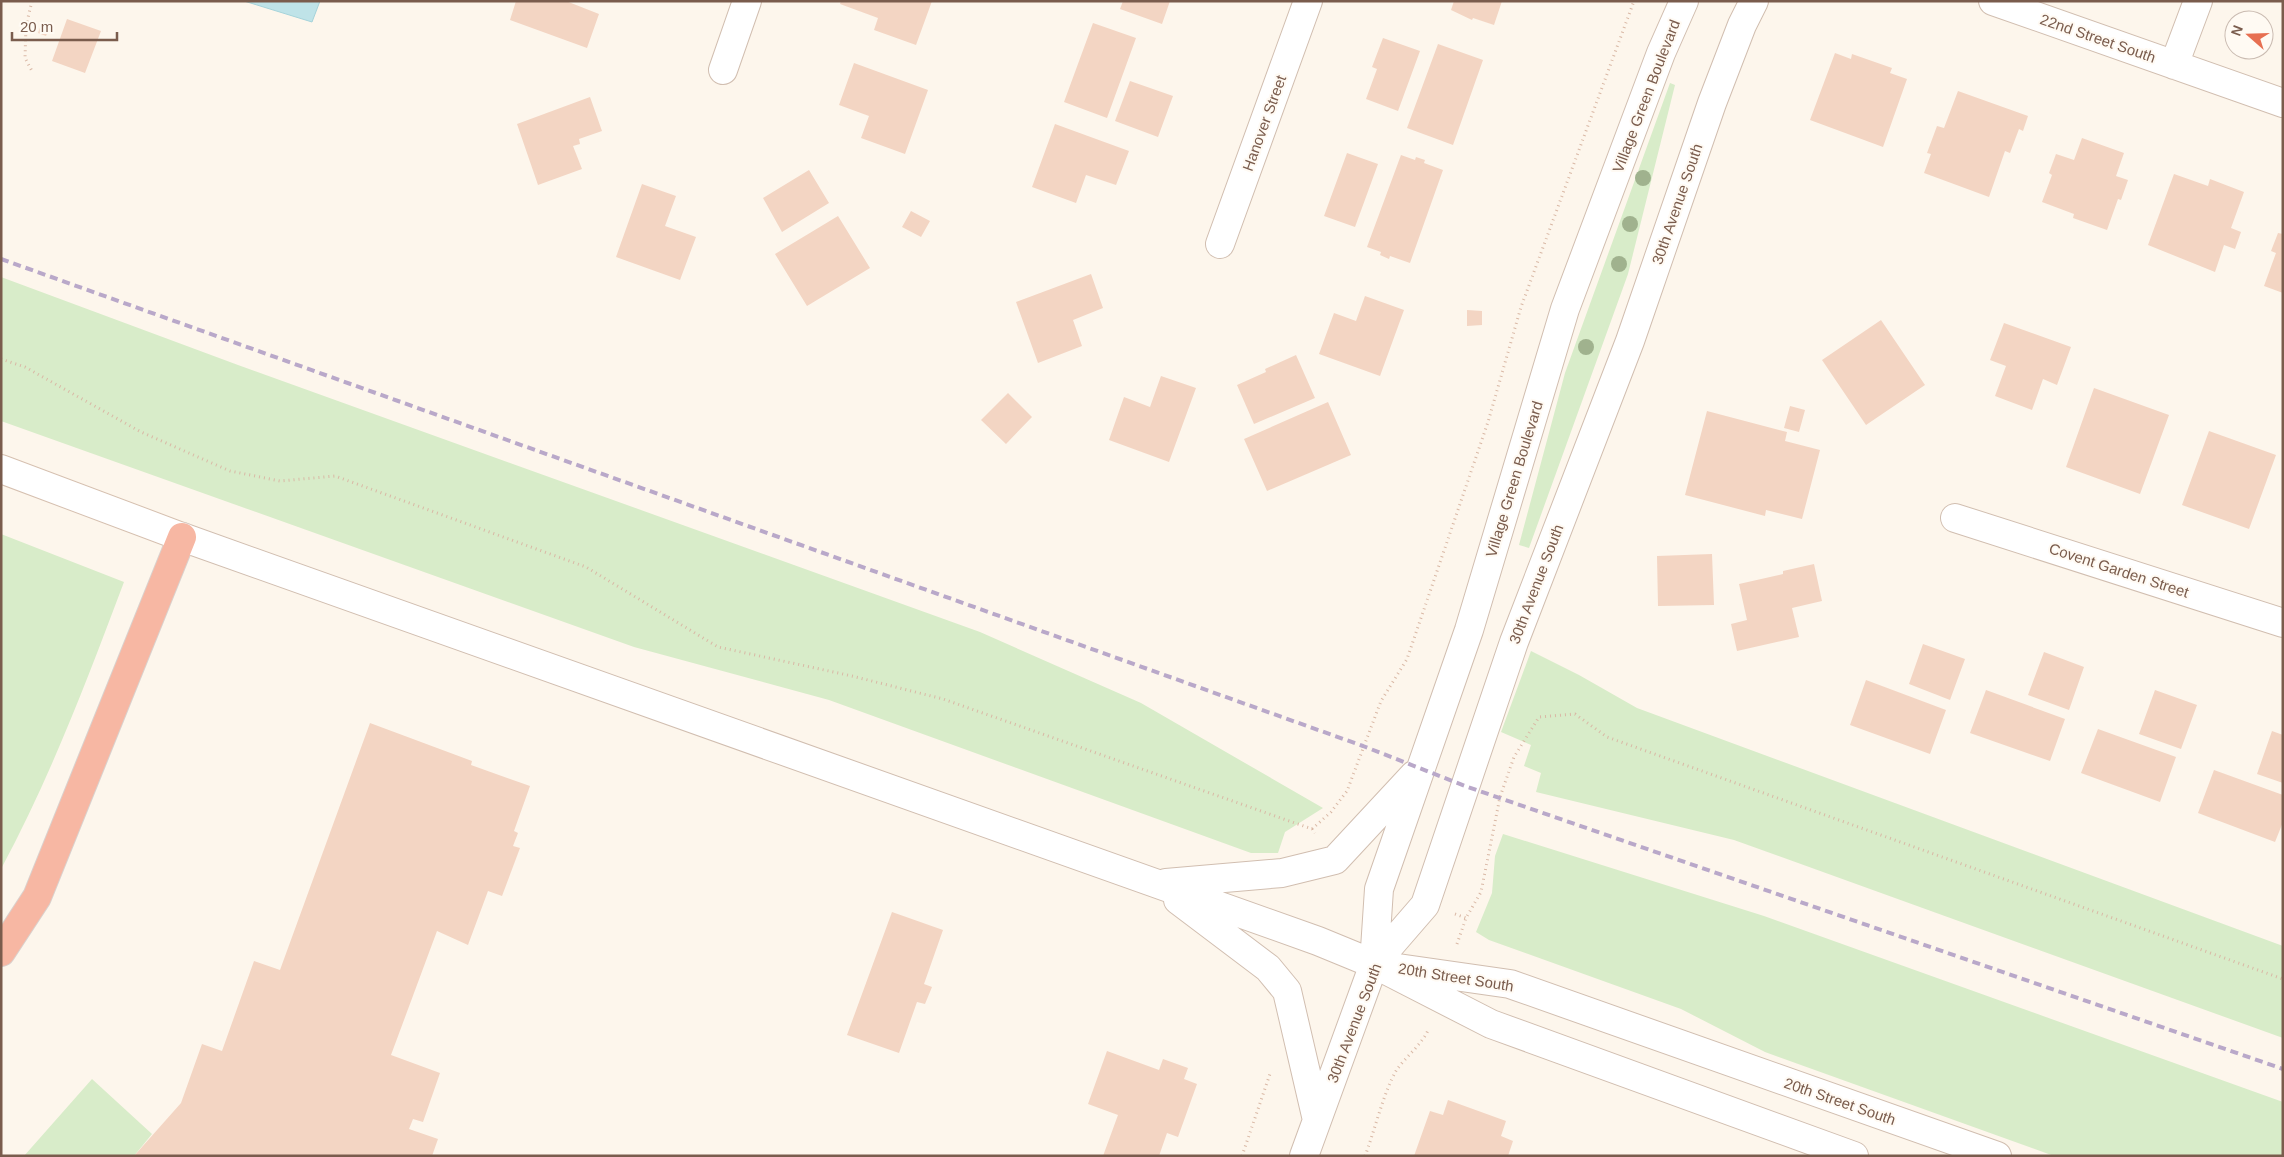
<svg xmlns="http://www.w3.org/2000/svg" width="2284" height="1157" font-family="Helvetica,sans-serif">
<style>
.green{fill:#d8ecc9}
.water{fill:#bfe3e8;stroke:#a5d3da}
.building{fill:#f3d5c3}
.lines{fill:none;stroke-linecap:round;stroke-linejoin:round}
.minor-casing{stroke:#d1beb0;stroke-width:30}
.tertiary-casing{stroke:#d1beb0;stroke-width:30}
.secondary-casing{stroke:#d6c0b0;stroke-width:30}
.motorway-casing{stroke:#dad1cd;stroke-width:30}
.path{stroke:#d9b8a5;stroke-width:3;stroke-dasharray:1 4;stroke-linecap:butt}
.minor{stroke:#fff;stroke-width:28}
.tertiary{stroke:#fff;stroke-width:28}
.secondary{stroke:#fff;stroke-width:28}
.motorway{stroke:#f7b7a3;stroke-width:28}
.rail{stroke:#b9a8c9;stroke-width:4;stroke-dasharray:8 5;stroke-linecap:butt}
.tree{fill:#a0b28e}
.labels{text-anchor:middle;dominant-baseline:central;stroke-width:4;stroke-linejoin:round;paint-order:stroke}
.street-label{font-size:15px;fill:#7a5c4d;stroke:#fffaf3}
</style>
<rect width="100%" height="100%" fill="#fdf6ec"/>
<path class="green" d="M1670,83L1675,85L1628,274L1529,548L1519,545L1565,373Z
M1,277L238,365L980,632L1141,703L1323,808L1285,832L1278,853H1251L829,700L634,647L1,421Z
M1,534L124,582C87,680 51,776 1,869Z
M1531,651L1579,675L1637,708L2283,946V1038L1734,840L1536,792L1541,773L1524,766L1531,745L1501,732Z
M1503,834L1764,916L2283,1102V1156H2054L1765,1052L1681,1009L1489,940L1476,932L1492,893L1495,856Z
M92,1079L152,1134L134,1156H24Z"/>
<path class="water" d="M244,1H320L312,22Z"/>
<path class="building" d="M516,1H566L599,14L587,48L510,20Z
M841,1H932L916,45L874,30L878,18L840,4Z
M1123,1H1170L1162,24L1120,9Z
M1454,1H1502L1494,25L1473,18L1472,20L1451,10Z
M67,19L101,31L85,73L52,61Z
M42,22L50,25L46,36L38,33Z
M1093,23L1136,38L1107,118L1064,102Z
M1383,38L1420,51L1398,111L1366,99L1377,69L1372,67Z
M1438,44L1483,60L1453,145L1407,128Z
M1835,53L1851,59L1852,54L1892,68L1890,73L1907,79L1883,147L1810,120Z
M854,63L928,90L905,154L861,138L869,116L839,105Z
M1130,81L1173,96L1158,137L1115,121Z
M1958,91L2028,116L2023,131L2019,129L2010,153L2005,151L1989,197L1924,173L1931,154L1927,153L1937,126L1944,128Z
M590,97L602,131L579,139L580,144L573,146L582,169L538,185L517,124Z
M1055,124L1129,151L1116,185L1086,175L1076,203L1032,187Z
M2082,138L2124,153L2116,176L2128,180L2121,200L2118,199L2107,230L2073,218L2074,214L2042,202L2052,175L2049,173L2056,154L2074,160Z
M1347,153L1378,164L1355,227L1324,216Z
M1401,155L1415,160L1416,157L1425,160L1424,163L1443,170L1410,263L1390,256L1389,259L1380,255L1381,252L1367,247Z
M809,170L829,203L782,232L763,198Z
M2174,174L2208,186L2210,179L2244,192L2231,228L2241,232L2235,249L2224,245L2215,272L2148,245Z
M642,184L676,196L665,226L696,237L680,280L616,257Z
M911,211L930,221L921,237L902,227Z
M838,216L870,268L807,306L775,254Z
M2278,233L2283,234V293L2264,286L2276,253L2271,251Z
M1091,274L1103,308L1073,320L1082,346L1038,363L1016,302Z
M1365,296L1404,310L1380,376L1319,354L1334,313L1356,321Z
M1467,310L1482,311V325L1467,326Z
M1881,320L1925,385L1866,425L1822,360Z
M2004,323L2071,347L2057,385L2043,379L2032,410L1995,396L2006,366L1990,360Z
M1296,355L1315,398L1254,424L1237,385L1266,372L1265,369Z
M1161,376L1196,388L1169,462L1109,440L1124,397L1150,407Z
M2094,388L2169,415L2140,494L2066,467Z
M1008,393L1032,417L1006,444L981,420Z
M1328,402L1351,455L1267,491L1244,439Z
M1790,406L1805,410L1799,432L1784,428Z
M1707,411L1787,432L1785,441L1820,450L1802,519L1766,510L1765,516L1685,495Z
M2209,431L2276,455L2249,529L2182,505Z
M1712,554L1714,605L1658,606L1657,556Z
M1814,564L1822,601L1792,608L1799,637L1737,651L1731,624L1747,620L1739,584L1783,574V571Z
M1923,644L1965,659L1950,700L1909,684Z
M2044,652L2084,667L2069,710L2028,695Z
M1866,680L1946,710L1930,754L1850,725Z
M1986,690L2065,719L2050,761L1970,733Z
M2155,690L2197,705L2181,749L2139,734Z
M370,723L472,761L471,765L530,786L514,831L518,833L513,846L520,848L502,896L488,891L468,945L437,931L391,1055L440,1073L423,1122L413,1119L409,1129L438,1139L432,1156H134L181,1103L202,1044L222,1051L254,961L280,970Z
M2098,729L2176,757L2160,802L2081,773Z
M2272,731L2283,735V783L2257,774Z
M2214,770L2283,795V822L2275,842L2198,813Z
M892,912L943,930L924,984L932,987L925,1004L917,1002L899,1053L847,1035Z
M1107,1051L1159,1070L1163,1059L1188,1068L1184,1079L1197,1084L1178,1137L1167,1133L1159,1156H1103L1118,1115L1088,1104Z
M1448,1100L1506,1121L1501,1136L1513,1141L1508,1156H1414L1430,1111L1443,1115Z"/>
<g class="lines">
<defs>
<path id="minor" d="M1993,1L2283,103
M2174,65L2198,1
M723,70L747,1
M1220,244L1308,1
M1955,518L2283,623"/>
<path id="tertiary" d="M182,537L1318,941L1374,964L1491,1024L1854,1156
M1166,883L1282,873L1335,860L1414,775
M1178,900L1268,968L1287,991L1317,1120
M1374,964L1379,889L1469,630L1565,309L1661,53L1684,1
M1398,968L1510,984L1997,1156
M1304,1156L1374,964L1425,905L1514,642L1630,341L1712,103L1742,25L1754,1"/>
<path id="secondary" d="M1,469L182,537"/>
<path id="motorway" d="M1,952L37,897L182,537"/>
</defs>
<use href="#minor" class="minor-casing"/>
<use href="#tertiary" class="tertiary-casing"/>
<use href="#secondary" class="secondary-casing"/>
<use href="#motorway" class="motorway-casing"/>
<path class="path" d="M32,1L26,26L25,58L33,73
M1,359L25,367L141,432L230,471L280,481L335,476L586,567L718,647L852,676L943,699L1312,829L1315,833
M1312,829L1331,812L1347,791L1381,701L1407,659L1488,422L1521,307L1634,1
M1455,914L1466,918
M1457,944L1466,918L1481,892L1500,797L1514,757L1539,717L1575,714L1607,737L2283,979
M1242,1156L1271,1071
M1365,1156C1374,1133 1384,1091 1396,1071C1405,1057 1423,1044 1429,1028"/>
<use href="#minor" class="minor"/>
<use href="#tertiary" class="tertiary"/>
<use href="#secondary" class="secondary"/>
<use href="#motorway" class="motorway"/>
<path class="rail" d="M1,259L1363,746L1465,786L2283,1069"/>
</g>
<g class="tree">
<circle cx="1643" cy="178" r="8"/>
<circle cx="1630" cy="224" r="8"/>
<circle cx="1619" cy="264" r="8"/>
<circle cx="1586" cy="347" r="8"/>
</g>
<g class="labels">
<g class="street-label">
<text transform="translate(2098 38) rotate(19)">22nd Street South</text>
<text transform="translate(1646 96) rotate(-69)">Village Green Boulevard</text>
<text transform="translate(1264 123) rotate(-70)">Hanover Street</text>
<text transform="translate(1677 204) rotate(-71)">30th Avenue South</text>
<text transform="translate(1514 479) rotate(-73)">Village Green Boulevard</text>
<text transform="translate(2119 570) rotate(18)">Covent Garden Street</text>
<text transform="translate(1536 584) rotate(-69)">30th Avenue South</text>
<text transform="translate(1456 977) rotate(9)">20th Street South</text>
<text transform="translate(1354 1023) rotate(-69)">30th Avenue South</text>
<text transform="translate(1840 1101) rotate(19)">20th Street South</text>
</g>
</g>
<rect width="2284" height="1157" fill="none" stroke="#7a5c4d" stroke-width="5"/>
<g transform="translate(2249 35) rotate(290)"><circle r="24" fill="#fffaf3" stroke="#cabbb1"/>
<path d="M0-4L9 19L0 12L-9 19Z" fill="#e76f51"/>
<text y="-8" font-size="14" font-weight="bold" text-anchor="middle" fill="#7a5c4d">N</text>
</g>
<path d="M12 32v8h105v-8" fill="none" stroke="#7a5c4d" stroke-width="2.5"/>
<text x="20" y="32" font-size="15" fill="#7a5c4d" stroke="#fffaf3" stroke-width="4" paint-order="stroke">20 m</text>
</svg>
